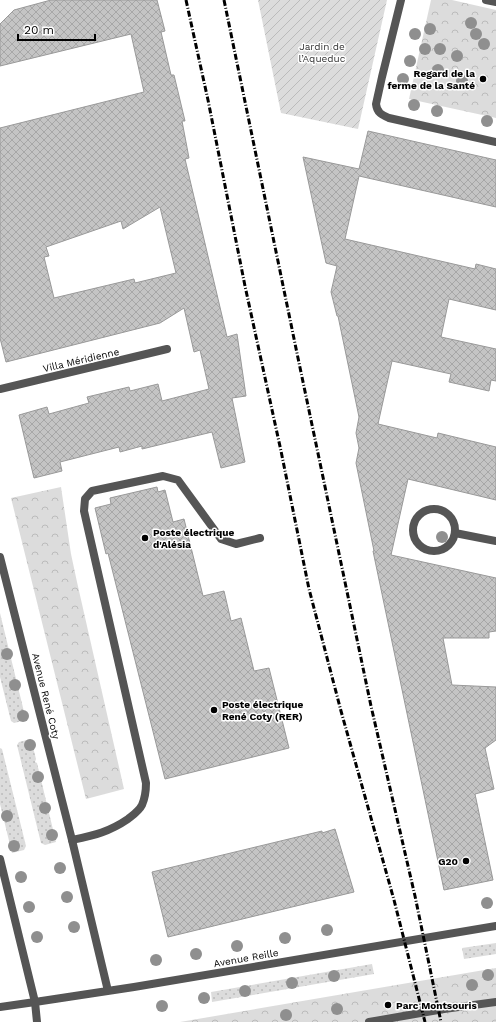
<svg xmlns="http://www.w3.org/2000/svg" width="496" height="1022" font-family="'Work Sans',sans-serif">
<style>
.grass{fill:url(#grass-dots)}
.forest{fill:url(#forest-crowns)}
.garden{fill:url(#garden-furrows)}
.building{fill:url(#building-cross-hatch);stroke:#999;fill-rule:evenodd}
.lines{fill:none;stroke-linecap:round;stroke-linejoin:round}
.service{stroke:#555;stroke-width:8}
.pedestrian{stroke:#555;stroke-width:8}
.minor{stroke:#555;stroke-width:8}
.tertiary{stroke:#555;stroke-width:8}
.rail{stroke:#000;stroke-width:3;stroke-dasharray:6 2 1 2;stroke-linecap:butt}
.tree{fill:#8f8f8f}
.poi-dot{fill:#000;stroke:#fff;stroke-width:1.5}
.labels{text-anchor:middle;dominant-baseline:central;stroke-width:3;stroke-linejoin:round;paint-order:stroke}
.park-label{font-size:10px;fill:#333;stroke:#fff}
.poi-label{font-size:10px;font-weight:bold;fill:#000;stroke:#fff;text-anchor:start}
.street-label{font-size:10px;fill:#000;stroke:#fff}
</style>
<defs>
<pattern id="grass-dots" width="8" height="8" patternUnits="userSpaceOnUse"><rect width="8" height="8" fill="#dcdcdc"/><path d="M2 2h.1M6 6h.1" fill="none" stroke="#bbb" stroke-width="1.8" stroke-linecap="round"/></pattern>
<pattern id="forest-crowns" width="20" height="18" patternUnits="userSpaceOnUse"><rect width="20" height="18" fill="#dcdcdc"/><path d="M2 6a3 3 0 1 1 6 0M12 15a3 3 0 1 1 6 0" fill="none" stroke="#bbb"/></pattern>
<pattern id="garden-furrows" width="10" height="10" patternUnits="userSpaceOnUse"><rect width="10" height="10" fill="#dcdcdc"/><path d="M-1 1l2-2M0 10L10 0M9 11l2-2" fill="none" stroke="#bbb"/></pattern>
<pattern id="building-cross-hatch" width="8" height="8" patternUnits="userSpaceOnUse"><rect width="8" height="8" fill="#c4c4c4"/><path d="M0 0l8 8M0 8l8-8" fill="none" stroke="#a7a7a7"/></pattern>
</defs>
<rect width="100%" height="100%" fill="#fff"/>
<path class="grass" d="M0,613L26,720L14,723L11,721L0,677Z
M31,739L36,759L35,762L37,763L56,842L45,845L41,843L17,745L19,742Z
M0,748L2,749L26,846L24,850L12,853L0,804Z
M496,943V954L464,959L462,948Z
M372,964L374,974L212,1002L211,992Z"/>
<path class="forest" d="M431,0H452L496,10V118L409,99Z
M61,487L71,554L77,582L124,789L86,799L11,498Z
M496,968V1022H180Z"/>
<path class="garden" d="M258,0H387L358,129L281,113Z"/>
<path class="building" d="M51,0H157L165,31L161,32L171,75H174L185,121H182L189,158L185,159L203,235L227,337L237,334L246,396L232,398L245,462L221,468L212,432L142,449V446L120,452L119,447L60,462L62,471L34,478L19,415L47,407L49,414L89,403L87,397L129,387L130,391L158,384L162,401L209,389L200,350L194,352L184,308L160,323L6,362L0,338V128L144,92L131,34L0,66V24L14,10ZM160,207L176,273L135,283L134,279L54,298L44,257L49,256L46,247L121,221L123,229Z
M368,131L496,160V207L359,176L345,239L475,269L476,264L496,269V310L449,299L441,337L496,349V381L491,380L489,391L449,382L451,374L392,361L378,424L437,438L438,433L496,447V500L408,479L391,555L496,578V631L489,632V638H443L452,685L496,687V740L485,748L494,789L475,794L493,880L444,890L373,551H374L356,463L359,448L356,433L359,417L338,316H337L331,292L337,266L326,263L303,157L359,169Z
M157,487L158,492L165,490L173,522L184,519L203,596L224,591L231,621L241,618L254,671L269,668L289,748L165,779L108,553L106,554L95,508L111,504L110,498Z
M335,829L354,892L168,937L152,872L322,831V833Z"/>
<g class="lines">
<path class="service" d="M72,840C95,835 109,832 128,819C133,815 139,811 142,805C145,798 146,791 146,783L84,511L85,499L92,491L163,476L178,480L221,539L236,544L260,538"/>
<path class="pedestrian" d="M369,1022L444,1009L496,1002"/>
<path class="minor" d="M401,0L382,77L376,104C377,113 382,115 389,118L496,142
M486,0L496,2
M0,389L167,349
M413 530a21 21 0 1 1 42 0a21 21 0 1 1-42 0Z
M455,533L496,541
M0,1007L35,1002"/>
<path class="tertiary" d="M0,557L72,840L108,991
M0,859L35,1002L37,1022
M35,1002L134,987L496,926"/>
<path class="rail" d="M186,0L208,100L245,286L281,451L309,589L341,711L394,900L425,1022
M224,0L298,358L371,706L415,896L441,1022"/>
</g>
<g class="tree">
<circle cx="471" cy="23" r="6"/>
<circle cx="430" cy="29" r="6"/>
<circle cx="415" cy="34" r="6"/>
<circle cx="476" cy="34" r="6"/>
<circle cx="484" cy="44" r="6"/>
<circle cx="425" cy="49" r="6"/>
<circle cx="440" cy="49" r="6"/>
<circle cx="457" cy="56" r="6"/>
<circle cx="410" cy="61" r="6"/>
<circle cx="438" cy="70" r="6"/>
<circle cx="403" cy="79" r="6"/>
<circle cx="462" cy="81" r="6"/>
<circle cx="414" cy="105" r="6"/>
<circle cx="437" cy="111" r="6"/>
<circle cx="487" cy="121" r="6"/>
<circle cx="442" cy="537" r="6"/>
<circle cx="7" cy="654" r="6"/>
<circle cx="15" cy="685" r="6"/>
<circle cx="23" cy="716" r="6"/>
<circle cx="30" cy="745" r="6"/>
<circle cx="38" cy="777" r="6"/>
<circle cx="45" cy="808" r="6"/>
<circle cx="7" cy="816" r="6"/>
<circle cx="52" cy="835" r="6"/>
<circle cx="14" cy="846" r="6"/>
<circle cx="60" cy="868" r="6"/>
<circle cx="21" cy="877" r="6"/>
<circle cx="67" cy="897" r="6"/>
<circle cx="487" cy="903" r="6"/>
<circle cx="29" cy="907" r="6"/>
<circle cx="74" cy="927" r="6"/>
<circle cx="327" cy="930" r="6"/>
<circle cx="37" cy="937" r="6"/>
<circle cx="285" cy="938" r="6"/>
<circle cx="237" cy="946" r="6"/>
<circle cx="196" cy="954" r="6"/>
<circle cx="156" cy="960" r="6"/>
<circle cx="488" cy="975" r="6"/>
<circle cx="334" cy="976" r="6"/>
<circle cx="292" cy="983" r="6"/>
<circle cx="472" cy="985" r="6"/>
<circle cx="245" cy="991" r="6"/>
<circle cx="204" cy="998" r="6"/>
<circle cx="162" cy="1006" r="6"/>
<circle cx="337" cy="1009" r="6"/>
<circle cx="286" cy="1015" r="6"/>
</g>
<g class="poi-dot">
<circle cx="483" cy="79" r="4"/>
<circle cx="145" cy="538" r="4"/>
<circle cx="214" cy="710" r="4"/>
<circle cx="466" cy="861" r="4"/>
<circle cx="388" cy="1005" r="4"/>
</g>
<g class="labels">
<g class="park-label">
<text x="322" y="46">Jardin de<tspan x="322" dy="12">l’Aqueduc</tspan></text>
</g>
<g class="poi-label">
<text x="475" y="73" text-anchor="end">Regard de la<tspan x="475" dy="12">ferme de la Santé</tspan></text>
<text x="153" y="532">Poste électrique<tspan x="153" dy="12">d'Alésia</tspan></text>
<text x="222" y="704">Poste électrique<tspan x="222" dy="12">René Coty (RER)</tspan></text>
<text x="458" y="861" text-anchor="end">G20</text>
<text x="396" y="1005">Parc Montsouris</text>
</g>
<g class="street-label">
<text transform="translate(81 360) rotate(-13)">Villa Méridienne</text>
<text transform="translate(46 696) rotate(76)">Avenue René Coty</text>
<text transform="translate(246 958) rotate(-10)">Avenue Reille</text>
</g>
</g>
<path d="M18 34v6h77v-6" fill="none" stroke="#000000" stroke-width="2"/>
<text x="24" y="34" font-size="12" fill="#000000" stroke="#ffffff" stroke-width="3" paint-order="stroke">20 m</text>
</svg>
